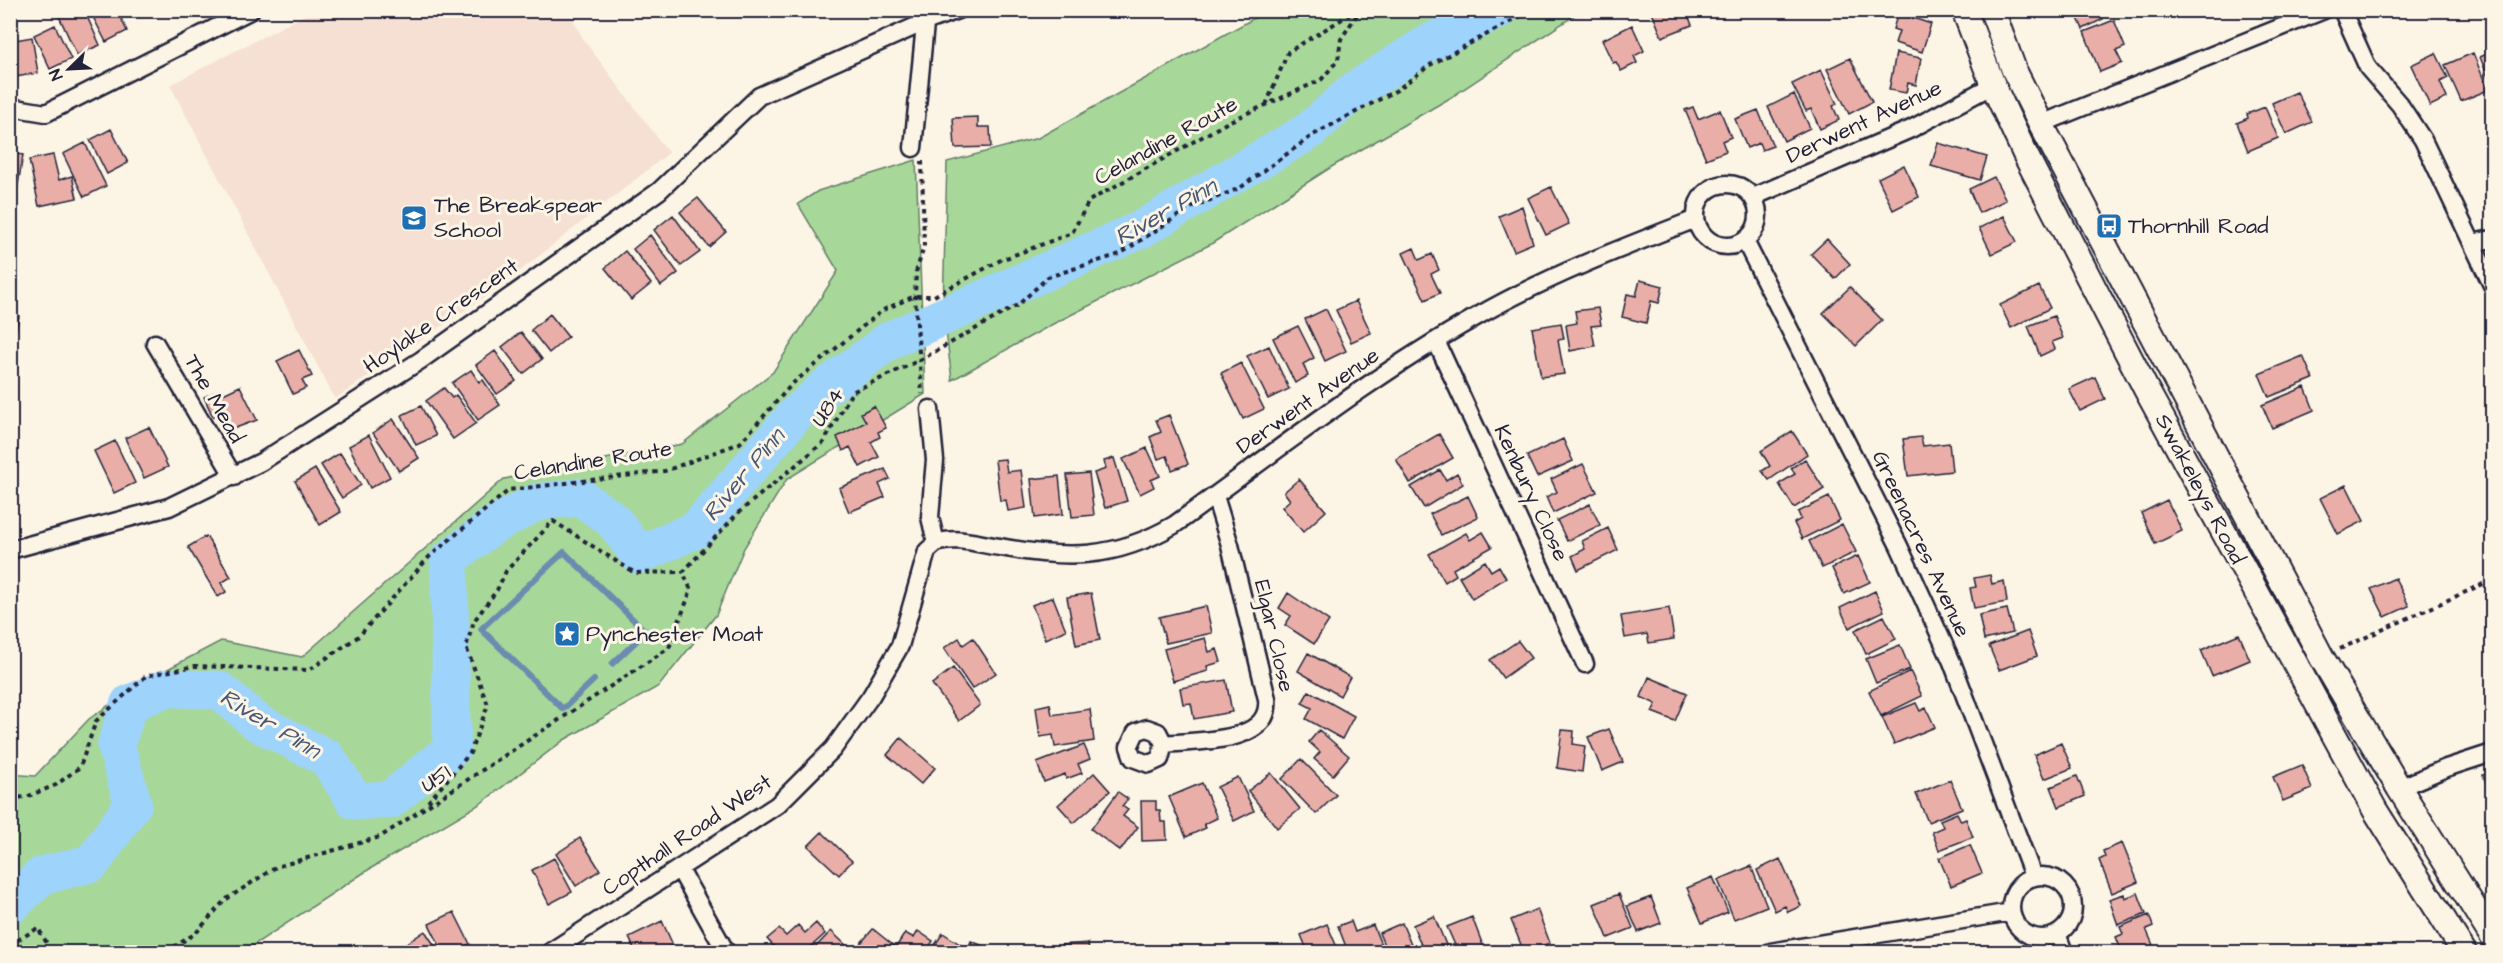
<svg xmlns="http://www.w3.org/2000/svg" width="2503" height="963" font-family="'Architects Daughter',sans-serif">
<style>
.built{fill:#f6e0d3}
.green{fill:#a7d899;stroke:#647d6a;stroke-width:1.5}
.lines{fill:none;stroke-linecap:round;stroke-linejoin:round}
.stream{stroke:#6c8caf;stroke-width:6}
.river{stroke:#9ed3fc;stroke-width:38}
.building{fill:#e9aea8;stroke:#22223b;stroke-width:1.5}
.street-casing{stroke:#22223b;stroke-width:21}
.secondary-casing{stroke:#22223b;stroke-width:28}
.path{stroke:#22223b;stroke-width:4;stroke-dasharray:4.5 4.5;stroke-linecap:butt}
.street{stroke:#fcf5e5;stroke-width:16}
.secondary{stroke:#fcf5e5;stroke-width:24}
.labels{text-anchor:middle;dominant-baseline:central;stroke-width:6;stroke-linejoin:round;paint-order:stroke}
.street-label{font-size:22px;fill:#22223b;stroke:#fcf5e5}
.poi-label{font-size:22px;fill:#22223b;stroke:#fcf5e5;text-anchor:start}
.water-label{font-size:24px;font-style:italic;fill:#475775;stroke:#fcf5e5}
</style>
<rect width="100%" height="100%" fill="#fcf5e5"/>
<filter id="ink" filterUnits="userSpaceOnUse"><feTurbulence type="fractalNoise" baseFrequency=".0167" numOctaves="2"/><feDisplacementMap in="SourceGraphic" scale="12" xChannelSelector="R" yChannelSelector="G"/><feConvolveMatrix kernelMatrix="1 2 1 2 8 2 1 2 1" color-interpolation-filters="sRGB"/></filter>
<g filter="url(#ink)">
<path class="built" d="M314,10L569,11L583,39L669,153L505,283L335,399L170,85Z"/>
<path class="green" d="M1267,11H1581L1450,98L1333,166L1211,244L1051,325L952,380L943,307L947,162L1038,138Z
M916,160L925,394L787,479L744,548L716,615L659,686L564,740L480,804L368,870L243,952H11L10,774L35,776L89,719L139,684L221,641L302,657L504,479L682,444L773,372L838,271L798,204L818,191Z"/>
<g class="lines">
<path class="stream" d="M594,680L563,709L481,629L564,552L646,632L612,664"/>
<path class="river" d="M10,906L41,876L92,863L133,804L116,745L129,704L166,688L219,690L258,723L327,758L355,801L390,800L452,749L449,559L492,526L537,502L580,497L613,520L639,555L697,529L794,416L825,388L890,340L1140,230L1309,131L1355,90L1429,43L1499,10"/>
</g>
<path class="building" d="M65,10H84L100,45L77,55L58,14Z
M123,10L125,14L120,16L127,31L106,42L90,11Z
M1651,10H1686L1692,25L1662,37Z
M2074,10H2099L2103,19L2083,29Z
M1898,13L1931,24L1922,52L1895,43L1899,31L1893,29Z
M2114,20L2125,47L2116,51L2122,63L2100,72L2084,32Z
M55,25L71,59L50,69L34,35Z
M1632,25L1644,51L1634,56L1637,63L1621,71L1616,62L1613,63L1602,40Z
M32,37L38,73L10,78V41Z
M2492,52V87L2480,57Z
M1896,53L1921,58L1916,85L1908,83L1906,93L1889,90Z
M2436,53L2448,78L2440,82L2447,98L2430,106L2411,65Z
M2473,53L2488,90L2461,101L2445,65Z
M1850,58L1872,102L1849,114L1827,69Z
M1821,70L1837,104L1833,106L1839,120L1820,129L1811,109L1806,111L1792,84Z
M2297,92L2312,122L2286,134L2272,103Z
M1794,94L1810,128L1784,141L1768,107Z
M1693,107L1698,119L1720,110L1731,137L1722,141L1726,151L1706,159L1685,110Z
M2265,107L2278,138L2248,151L2237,123L2248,118L2247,114Z
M1758,110L1773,146L1762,150L1759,143L1747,148L1735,119Z
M978,117V127H990L991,147L955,148L953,118Z
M111,129L128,163L107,174L90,140Z
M85,143L106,186L84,197L63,154Z
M1938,143L1987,157L1980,180L1931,166Z
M10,153L23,155L16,197H10Z
M53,155L59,180L72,176L77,198L39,206L29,160Z
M1904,165L1919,197L1893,210L1878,178Z
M1994,177L2006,200L1979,213L1969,189Z
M1551,187L1569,224L1546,235L1528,198Z
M698,198L726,232L709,247L680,212Z
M1522,206L1533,243L1514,251L1499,216Z
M673,215L700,252L681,266L654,230Z
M2004,216L2017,242L1992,254L1979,228Z
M650,235L678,273L661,286L633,249Z
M1827,239L1850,264L1835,279L1811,254Z
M1414,248L1419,260L1432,254L1439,270L1431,274L1440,293L1425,300L1403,253Z
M625,251L651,284L631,300L605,268Z
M1640,280L1663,286L1659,303L1651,301L1646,323L1622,317L1627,294L1636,296Z
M2039,286L2050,308L2011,328L2000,305Z
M1850,287L1882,320L1856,346L1823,313Z
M1356,301L1371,333L1351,342L1336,310Z
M1598,308L1601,325L1591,326L1595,346L1570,351L1566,325L1577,323L1575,311Z
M1326,309L1346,351L1325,361L1305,319Z
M10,314L19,316L14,340L10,339Z
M550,314L568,337L549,353L531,330Z
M2054,316L2063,338L2052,342L2055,349L2040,356L2028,326Z
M1561,323L1564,339L1558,340L1564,374L1541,377L1532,328Z
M1298,326L1314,358L1303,364L1308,376L1295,383L1273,338Z
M521,332L542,359L523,374L502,347Z
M1269,346L1289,389L1268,399L1247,356Z
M299,350L312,376L302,380L306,388L293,394L277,361Z
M495,351L516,381L497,394L476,365Z
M2303,356L2313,379L2269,397L2259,374Z
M1241,363L1264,409L1243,419L1221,373Z
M471,370L479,382L483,380L500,405L478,420L452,383Z
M2095,377L2105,399L2080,411L2069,389Z
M240,386L257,420L230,430L225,418L229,416L226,410L213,417L204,397L217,391L219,396Z
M2305,387L2314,410L2272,428L2262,405Z
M444,388L452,398L456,395L476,423L453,439L426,401Z
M421,406L436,436L416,445L402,415Z
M874,406L886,428L878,432L880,437L871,442L879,457L860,467L850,447L843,451L837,437L866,422L861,413Z
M1169,415L1188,464L1172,470L1167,456L1158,459L1150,437L1161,432L1156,420Z
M393,419L419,458L399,471L373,433Z
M149,427L168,467L144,478L125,438Z
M1792,431L1807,454L1769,480L1762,471L1770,466L1761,451Z
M1439,434L1453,458L1410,483L1396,459Z
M369,435L390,477L370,488L349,446Z
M1921,437L1923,446L1949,443L1952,471L1908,476L1903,439Z
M1563,439L1573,461L1537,477L1527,456Z
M115,441L135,483L114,493L94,451Z
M1147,448L1160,476L1151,480L1154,487L1140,494L1123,459Z
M340,453L361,485L342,498L321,465Z
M1114,458L1127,501L1105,508L1094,473L1106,469L1104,461Z
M1005,459L1007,472L1021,470L1026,508L1008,511L1006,500L1000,501L995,460Z
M1805,459L1824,489L1794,508L1779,484L1795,474L1791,468Z
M1583,464L1597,492L1553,513L1546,497L1557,492L1551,479Z
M315,469L341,512L320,525L295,481Z
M885,469L890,479L879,484L885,497L849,512L839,488Z
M1440,470L1446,480L1457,473L1463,484L1424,508L1411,487Z
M1089,473L1094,515L1072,517L1067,475Z
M1059,476L1063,514L1035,518L1031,479Z
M1299,479L1326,511L1303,532L1282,507L1290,500L1284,492Z
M2346,485L2364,521L2338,534L2320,498Z
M1468,496L1478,517L1441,535L1430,514Z
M1829,497L1840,520L1802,539L1794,523L1801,519L1798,512Z
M2167,500L2182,531L2155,544L2141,513Z
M1590,504L1600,525L1567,541L1557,520Z
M1842,524L1856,552L1822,568L1809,541Z
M1608,528L1618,550L1578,570L1572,556L1585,549L1582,541Z
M1483,532L1492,547L1453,569L1456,575L1445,582L1429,554L1466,533L1470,540Z
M206,536L231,577L221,583L226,592L218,597L188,547Z
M1858,556L1870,582L1844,594L1832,568Z
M1485,561L1491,571L1499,566L1506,578L1472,599L1459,577Z
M1990,575L1992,584L2004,581L2007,602L1974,608L1970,588L1976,587L1974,578Z
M2395,578L2409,606L2385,617L2371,589Z
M1875,591L1884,611L1849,628L1840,608Z
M1091,593L1100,640L1076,645L1067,597Z
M1288,593L1329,621L1314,644L1285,625L1291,616L1279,608Z
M1053,597L1066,630L1045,639L1032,605Z
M1206,606L1212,633L1166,643L1159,617Z
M1669,608L1674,639L1649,643L1647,634L1625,638L1621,616Z
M2007,609L2013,633L1984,640L1979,615Z
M1884,616L1896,639L1866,654L1855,630Z
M2028,631L2037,656L1999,670L1989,646Z
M2239,634L2250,660L2212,676L2201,650Z
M959,638L963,645L973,638L996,673L972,689L944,648Z
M1205,638L1209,652L1217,649L1221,662L1207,666L1208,671L1173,681L1164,649Z
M1518,641L1531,658L1503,678L1490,660Z
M1900,645L1910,669L1876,683L1866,659Z
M1308,653L1350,677L1340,696L1298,671Z
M953,668L980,705L959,721L932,684Z
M1910,671L1922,696L1881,716L1869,691Z
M1649,677L1687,693L1675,721L1652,712L1656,704L1641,697Z
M1226,680L1232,712L1194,719L1191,703L1183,704L1180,688Z
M1309,691L1354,716L1342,739L1306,719L1312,708L1302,703Z
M1916,703L1920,711L1926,708L1935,727L1894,744L1882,717Z
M1050,704L1052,715L1090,709L1094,741L1055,747L1053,735L1040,737L1036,707Z
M1609,729L1623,762L1602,771L1588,737Z
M1319,730L1349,756L1333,775L1314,759L1320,752L1309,742Z
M1562,730L1574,731L1573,744L1585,746L1582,772L1557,768Z
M901,738L935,768L921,784L887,755Z
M2061,743L2072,768L2044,779L2034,755Z
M1084,745L1090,759L1078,764L1082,773L1066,779L1065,774L1044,782L1037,763Z
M1301,759L1336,795L1316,814L1282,779Z
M2302,765L2312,789L2283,801L2273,777Z
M2492,771V797L2483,775Z
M1094,773L1110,791L1074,823L1058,805Z
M1271,773L1300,809L1277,828L1248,791Z
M2077,776L2085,796L2059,807L2051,787Z
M1238,777L1254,811L1234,821L1217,787Z
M1950,780L1962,808L1928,822L1916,794Z
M1202,783L1217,818L1204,824L1206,828L1186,837L1169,797Z
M1118,792L1128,799L1122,806L1128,810L1123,816L1138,827L1120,851L1091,829Z
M1141,801H1156V810H1160L1161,822H1166L1167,840L1142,841Z
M1957,813L1961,821L1966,819L1973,837L1939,850L1932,832L1943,827L1940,820Z
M822,832L852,861L839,875L808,846Z
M580,838L600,870L576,886L556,854Z
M2122,843L2138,882L2112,893L2099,860L2105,857L2103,851Z
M1970,845L1982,873L1951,886L1939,858Z
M554,858L572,892L549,904L532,870Z
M1780,859L1801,906L1788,912L1785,906L1775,911L1757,870Z
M1751,866L1767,906L1734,919L1718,880Z
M1713,877L1728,912L1702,923L1687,888Z
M2138,893L2146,914L2118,925L2109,899L2124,894L2125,898Z
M1619,894L1633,928L1608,938L1594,904Z
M1651,897L1661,923L1638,932L1627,906Z
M1537,909L1550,943L1524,952L1511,920Z
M454,912L470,944L465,946L468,952H443L429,924Z
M2149,915L2153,926L2146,929L2153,945L2136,952H2122L2116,937L2123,934L2120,927Z
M1434,916L1449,952H1424L1413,925Z
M1472,917L1485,951L1458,952L1447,927Z
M662,921L673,945L656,952H626L634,949L629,937Z
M1351,921L1355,932L1373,925L1384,952H1348L1338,926Z
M816,923L825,934L805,952H779L767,939L779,929L786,936L798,925L805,933Z
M1402,923L1414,952H1387L1379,933Z
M1327,924L1339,952H1308L1301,935Z
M873,929L894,946L889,952H853Z
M425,931L439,952H407L403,946Z
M831,931L850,949L847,952H811Z
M918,931L933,941L926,952H893L905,933L914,938Z
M943,933L964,947L960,952H930Z
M971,941L993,950L992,952H967Z
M1088,943L1089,952H1061V945Z"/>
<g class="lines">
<defs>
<path id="street" d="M2342,10L2368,68L2400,105L2423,140L2492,285
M10,107L46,113L251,10
M2041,124L2324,10
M913,148L926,14
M1696 215a31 31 0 1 1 62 0a31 31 0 1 1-62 0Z
M1753,197L1911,129L1993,85
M1745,241L1899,546L1952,662L2033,876
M2472,243L2492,239
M1436,341L1585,664
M155,343L234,477
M936,543C957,536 978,544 1000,547C1066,559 1114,560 1174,525C1273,454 1370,377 1476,317C1546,277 1621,248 1696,219
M10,550L169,507L261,462L421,360L659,191L759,96L925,22L958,10
M1164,744L1158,732L1147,728L1136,732L1129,747L1133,758L1149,764L1160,759L1164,744C1196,740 1272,745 1267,699L1230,545L1215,496
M2399,788L2446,768L2492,753
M680,870L726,952
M2011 907a31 31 0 1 1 62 0a31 31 0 1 1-62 0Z
M2057,934L2064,952
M550,952L777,805L833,749L871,696L900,646L927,551L936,543L930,517L935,460L930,409
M1770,952L2011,912"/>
<path id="secondary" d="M1964,10L1993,85L2025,154L2146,389L2375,810L2464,952
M1992,10L2014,70L2041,124L2322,658L2399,788L2492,936"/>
</defs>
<use href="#street" class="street-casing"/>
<use href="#secondary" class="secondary-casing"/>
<path class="path" d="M1266,105L1288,52L1357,10
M922,161L924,247L916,272L915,296L922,394
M2340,649L2492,580
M10,798L26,797L56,785L80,767L96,721L146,676L195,666L309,670L359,636L429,557L509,490L665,471L740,443L792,384L883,310L915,296H934L1001,260L1072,233L1089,201L1230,121L1321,80L1338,60L1341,39L1360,10
M428,802L470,753L488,705L466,647L474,621L497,590L506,571L553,521L635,573L683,572
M10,945L38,928L52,952
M166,952L196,933L225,900L276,867L380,837L669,648L691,590L683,572L738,513L824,442L852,392L920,360L1018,305L1048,277L1120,254L1188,209L1240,188L1313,135L1397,90L1430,65L1532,10"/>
<use href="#street" class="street"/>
<use href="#secondary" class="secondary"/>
</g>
</g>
<defs>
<symbol id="school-square" viewBox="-11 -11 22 22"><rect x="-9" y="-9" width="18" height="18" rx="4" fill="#1f6fb2" stroke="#fcf5e5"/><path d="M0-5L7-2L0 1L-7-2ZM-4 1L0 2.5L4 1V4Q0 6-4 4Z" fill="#fff"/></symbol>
<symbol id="bus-square" viewBox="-11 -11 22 22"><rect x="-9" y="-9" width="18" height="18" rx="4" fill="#1f6fb2" stroke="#fcf5e5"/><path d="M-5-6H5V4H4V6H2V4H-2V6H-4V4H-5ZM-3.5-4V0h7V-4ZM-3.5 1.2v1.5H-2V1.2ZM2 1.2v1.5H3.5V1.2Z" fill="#fff"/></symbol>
<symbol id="sight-square" viewBox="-11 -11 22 22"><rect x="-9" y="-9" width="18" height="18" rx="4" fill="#1f6fb2" stroke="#fcf5e5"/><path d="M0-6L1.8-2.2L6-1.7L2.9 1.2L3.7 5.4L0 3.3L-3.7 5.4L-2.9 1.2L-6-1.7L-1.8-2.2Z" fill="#fff"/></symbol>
</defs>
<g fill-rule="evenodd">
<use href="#school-square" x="399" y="203" width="30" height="30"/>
<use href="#bus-square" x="2094" y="211" width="30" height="30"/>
<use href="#sight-square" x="552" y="619" width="30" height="30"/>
</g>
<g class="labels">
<g class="street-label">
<text transform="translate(1864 122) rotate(-25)">Derwent Avenue</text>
<text transform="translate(1166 141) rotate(-29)">Celandine Route</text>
<text transform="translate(441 316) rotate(-35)">Hoylake Crescent</text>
<text transform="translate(214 399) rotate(60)">The Mead</text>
<text transform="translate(1308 401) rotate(-35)">Derwent Avenue</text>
<text transform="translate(828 407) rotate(-57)">U84</text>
<text transform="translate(593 461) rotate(-9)">Celandine Route</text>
<text transform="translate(2200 489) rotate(62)">Swakeleys Road</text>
<text transform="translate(1531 493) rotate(65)">Kenbury Close</text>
<text transform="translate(1921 544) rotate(65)">Greenacres Avenue</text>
<text transform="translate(1274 636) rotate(77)">Elgar Close</text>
<text transform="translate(436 779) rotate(-34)">U51</text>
<text transform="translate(687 835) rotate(-34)">Copthall Road West</text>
</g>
<g class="poi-label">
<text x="434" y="205">The Breakspear<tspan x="434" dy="25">School</tspan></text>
<text x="2128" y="226">Thornhill Road</text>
<text x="586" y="634">Pynchester Moat</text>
</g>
<g class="water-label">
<text transform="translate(1166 212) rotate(-29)">River Pinn</text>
<text transform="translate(744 475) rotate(-50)">River Pinn</text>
<text transform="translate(270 724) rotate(31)">River Pinn</text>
</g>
</g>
<rect width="2503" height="963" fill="none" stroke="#fcf5e5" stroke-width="36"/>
<rect x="18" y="18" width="2467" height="927" fill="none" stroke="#22223b" stroke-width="2" filter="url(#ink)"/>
<g transform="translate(69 69) rotate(246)" stroke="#fcf5e5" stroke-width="4.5" paint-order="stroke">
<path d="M0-4.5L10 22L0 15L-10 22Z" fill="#22223b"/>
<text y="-9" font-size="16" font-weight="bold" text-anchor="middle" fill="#22223b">N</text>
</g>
</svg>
